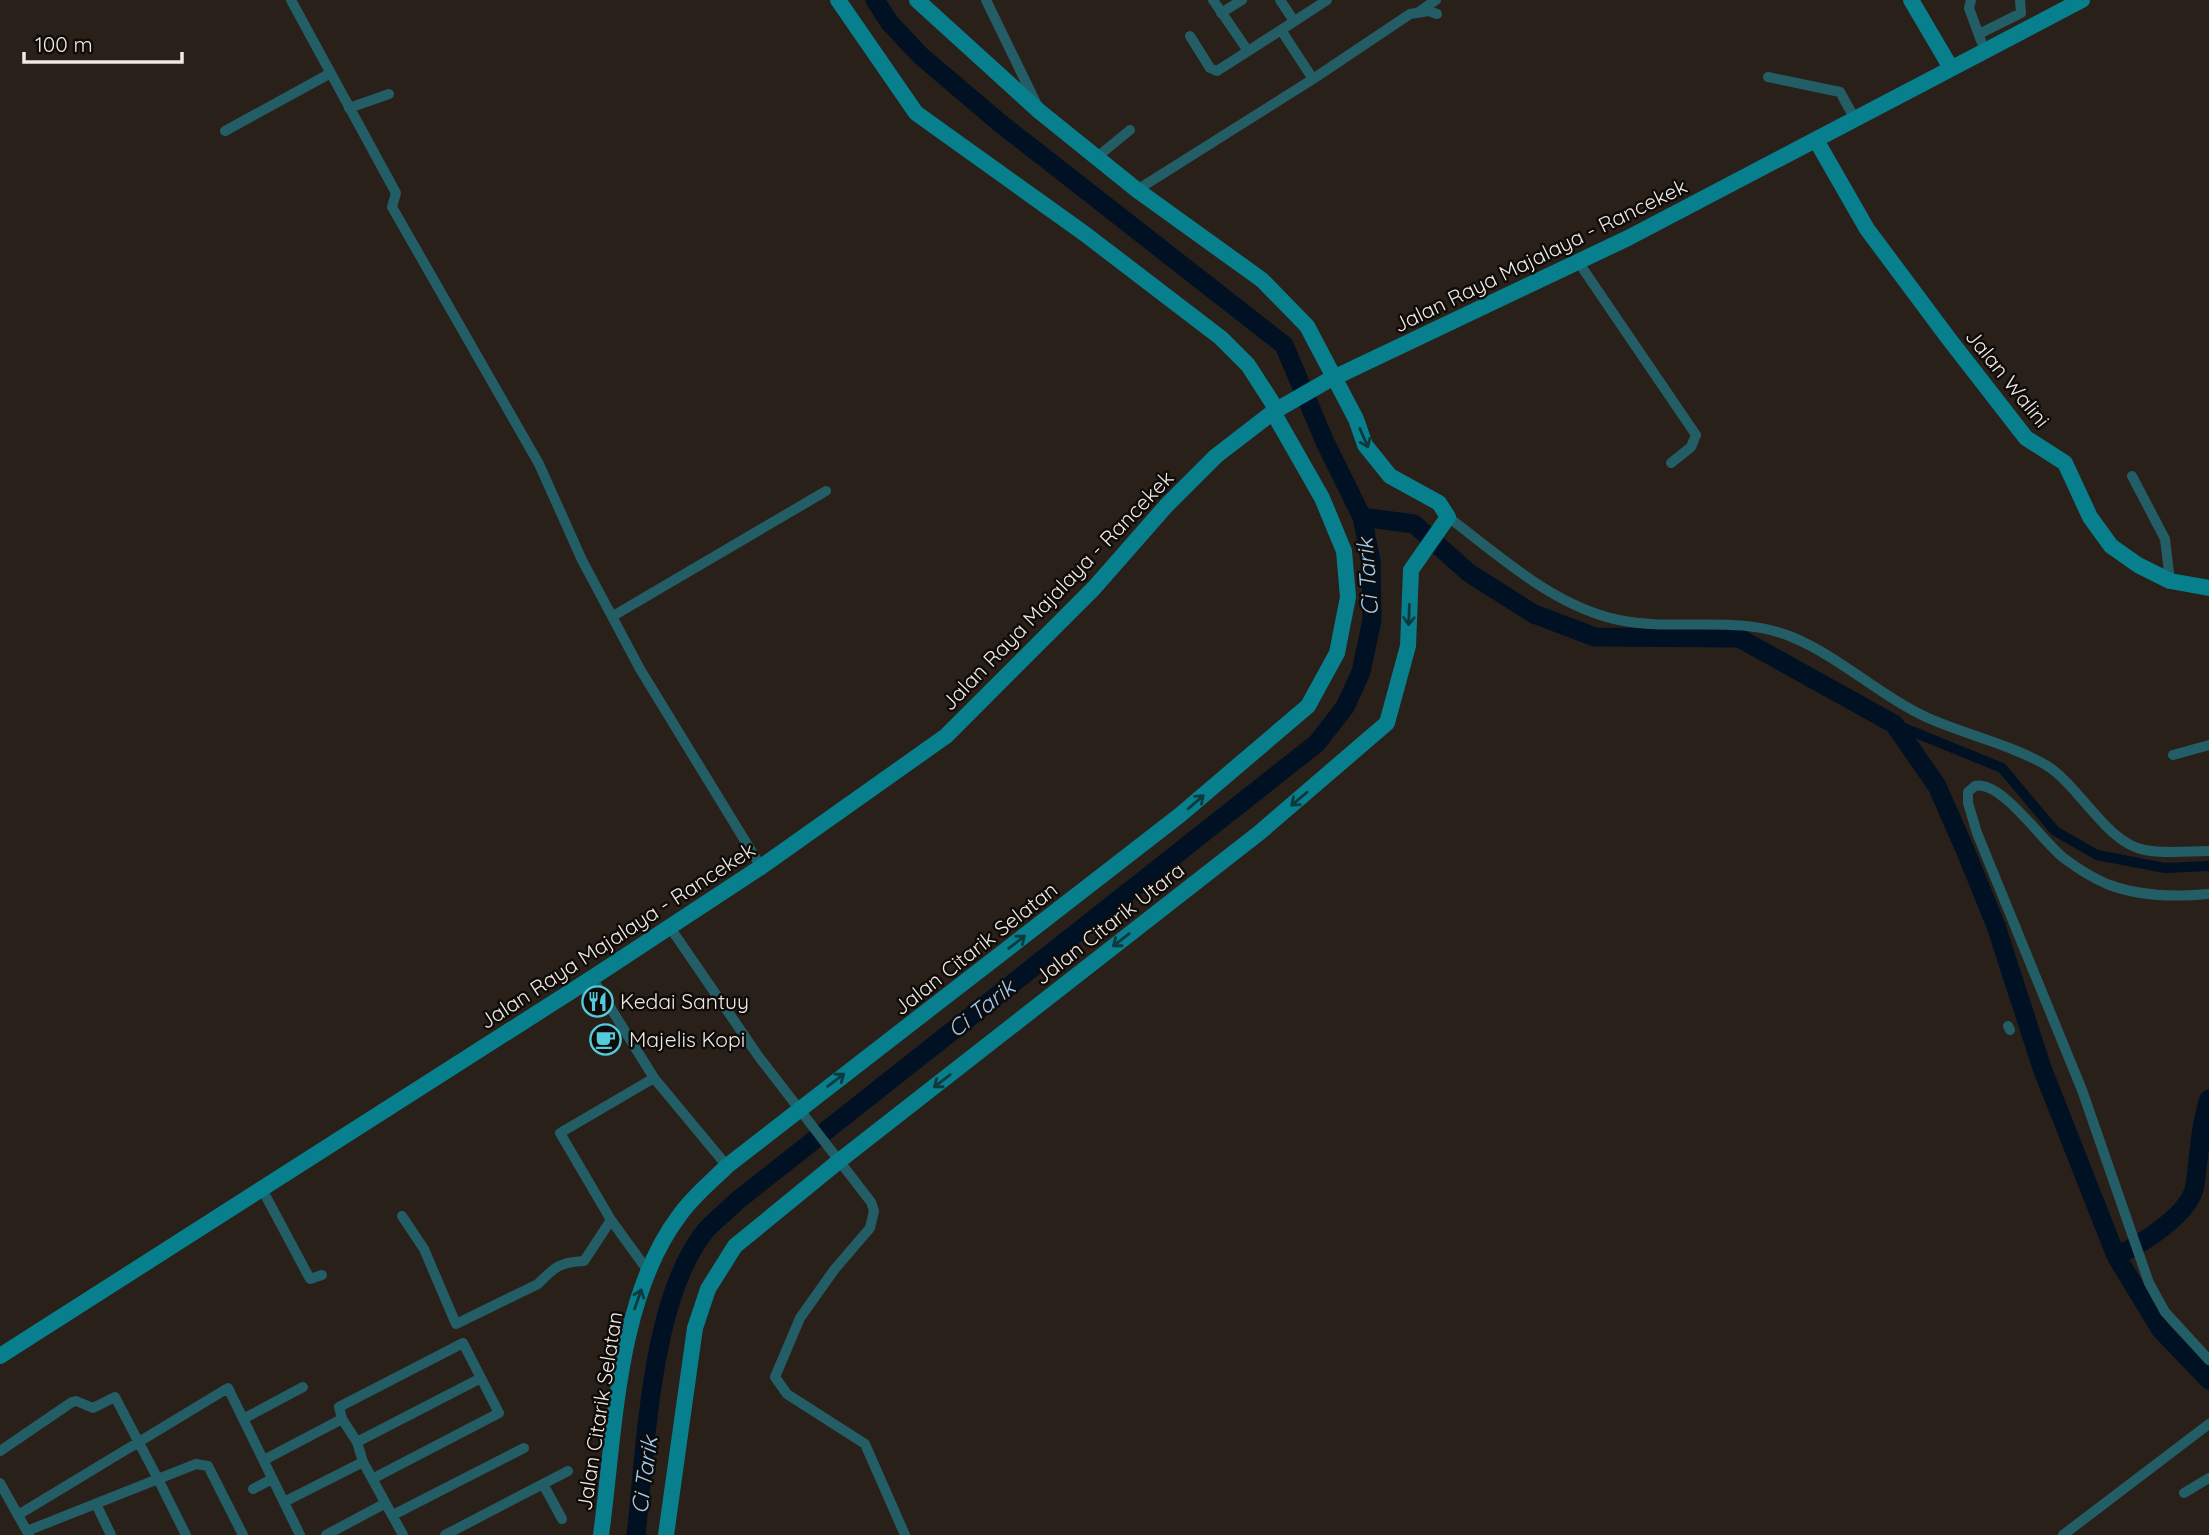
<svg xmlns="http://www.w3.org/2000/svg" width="2209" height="1535" font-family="Quicksand,sans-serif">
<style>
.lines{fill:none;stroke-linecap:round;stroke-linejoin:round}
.canal{stroke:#001123;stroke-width:10}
.river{stroke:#001123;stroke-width:19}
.street{stroke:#235e66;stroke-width:10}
.secondary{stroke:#077f8d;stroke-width:16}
.oneway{stroke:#0c393d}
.labels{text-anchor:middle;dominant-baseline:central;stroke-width:5;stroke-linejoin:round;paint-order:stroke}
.street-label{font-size:21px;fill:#f0e9e4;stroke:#0f0b08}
.poi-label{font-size:21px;fill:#f0e9e4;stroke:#0f0b08;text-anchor:start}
.water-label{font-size:23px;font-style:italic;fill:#9bcdfc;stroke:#0f0b08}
</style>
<rect width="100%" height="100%" fill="#2a201a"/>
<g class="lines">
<path class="canal" d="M1894,724L2002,768L2055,831L2097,855L2165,868L2209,866"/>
<path class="river" d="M1362,517L1414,524L1469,573L1534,614L1595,637L1739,638L1894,724L1937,786L1966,852L1996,926L2042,1068L2116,1256C2140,1245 2191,1214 2195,1185C2199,1157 2200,1126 2209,1099
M2116,1256L2161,1330L2209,1380
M636,1535C646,1449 650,1298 706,1230C715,1220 727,1211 737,1201L1317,743L1345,707L1361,672L1372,620L1371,560L1362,517L1325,442L1284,345L1000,123L921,56L889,22L875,0"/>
<path class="street" d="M291,0L396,193L392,207L539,464L582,560L640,669L761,867
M986,0L1037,105
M1213,0L1248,51
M1280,0L1294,21
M1327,0L1281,30L1313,79L1410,14L1429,11L1437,14
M1971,0L1969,8L1981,41
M1420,11L1436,0
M1221,13L1242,0
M1979,34L2021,13L2020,0
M1190,36L1210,68L1217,71L1281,30
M1768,77L1840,92L1855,119
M349,108L389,94
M225,131L329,74
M1097,157L1130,130
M1137,190L1313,79
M1579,263L1696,435L1691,447L1671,463
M2132,476L2165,539L2170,581
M1448,517C1500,556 1553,606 1619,620C1676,632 1736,614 1792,637C1840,657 1880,696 1928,718C1967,735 2009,744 2046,765C2080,786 2106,843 2145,850C2165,854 2189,851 2209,851
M613,616L826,491
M2173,755L2209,745
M2209,894C2177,897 2137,896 2107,884C2093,878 2077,868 2065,859C2043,843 2002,780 1975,786L1968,792V803L1977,833L2082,1090L2149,1283L2165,1312L2209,1360
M669,926L759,1057L871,1202L874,1211L870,1228L834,1270L800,1318L775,1377L787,1394L865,1444L905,1535
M592,978L654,1078L727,1166
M2008,1026L2010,1030
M262,1189L310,1279L322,1275
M402,1216L424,1249L456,1324L538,1284C554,1268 559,1262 584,1261L611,1220
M648,1271L611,1220L560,1133L654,1078
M243,1419L303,1387
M357,1442L481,1378
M0,1451L72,1402L76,1401L93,1408L115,1397L158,1479L196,1464L208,1466L243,1535
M264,1460L342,1419
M374,1478L499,1413L463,1343L339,1407L342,1419L357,1442L363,1462L403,1535
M0,1483L29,1535
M543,1484L562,1519
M253,1489L272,1479
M2184,1493L2209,1478
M284,1502L363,1462
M96,1504L111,1535
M18,1515L228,1388L300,1535
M393,1515L524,1448
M27,1531L158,1479L186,1535
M326,1535L384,1504
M445,1535L568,1471
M2063,1535L2209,1424"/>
<path class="secondary" d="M838,0L916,113L1085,234L1221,338L1248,365L1277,410
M1911,0L1951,68
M1816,140L1867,229L1949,339L2026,438L2065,463L2090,517L2111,546L2138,565L2170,581L2209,588
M0,1356L592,978L761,867L946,736L1094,588L1166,506L1216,456L1273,412L1327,381L1628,238L2082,0
M601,1535C615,1433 616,1300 679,1216C692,1197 711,1182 727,1166L1180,815L1308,706L1337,653L1348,597L1344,551L1322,498L1273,412
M666,1535L695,1328L708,1289L735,1246L839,1161L1259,833L1387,723L1408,646L1411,570L1448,517L1439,503L1390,476L1365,445L1356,419L1307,326L1262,280L1137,190L1039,111L917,0"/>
</g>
<defs><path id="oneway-shaft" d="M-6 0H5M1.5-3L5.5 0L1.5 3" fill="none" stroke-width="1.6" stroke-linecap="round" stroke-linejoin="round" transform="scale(1.75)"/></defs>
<g class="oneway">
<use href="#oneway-shaft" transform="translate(1364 438) rotate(66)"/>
<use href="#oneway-shaft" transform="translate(1409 615) rotate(92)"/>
<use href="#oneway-shaft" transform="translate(1299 799) rotate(140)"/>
<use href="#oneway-shaft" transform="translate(1196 802) rotate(-41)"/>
<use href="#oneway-shaft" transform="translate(1121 940) rotate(142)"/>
<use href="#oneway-shaft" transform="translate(1017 942) rotate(-38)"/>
<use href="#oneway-shaft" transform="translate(836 1080) rotate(-37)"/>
<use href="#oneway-shaft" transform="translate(942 1081) rotate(142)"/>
<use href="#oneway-shaft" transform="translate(638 1299) rotate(-71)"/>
</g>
<defs>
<symbol id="restaurant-ring" viewBox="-11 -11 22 22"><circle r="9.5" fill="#0f0b08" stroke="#53cbdb" stroke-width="1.5"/><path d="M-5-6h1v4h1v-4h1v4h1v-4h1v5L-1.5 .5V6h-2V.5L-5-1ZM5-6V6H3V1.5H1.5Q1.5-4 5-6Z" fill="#53cbdb"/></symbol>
<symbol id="cafe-ring" viewBox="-11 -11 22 22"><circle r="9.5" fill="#0f0b08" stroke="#53cbdb" stroke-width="1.5"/><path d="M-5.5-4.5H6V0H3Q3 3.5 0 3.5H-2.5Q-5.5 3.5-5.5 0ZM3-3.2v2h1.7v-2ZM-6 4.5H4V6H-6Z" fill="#53cbdb"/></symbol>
</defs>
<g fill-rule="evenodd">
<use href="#restaurant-ring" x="580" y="984" width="35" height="35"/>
<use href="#cafe-ring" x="588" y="1022" width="35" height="35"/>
</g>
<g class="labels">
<g class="street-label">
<text transform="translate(1540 255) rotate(-26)">Jalan Raya Majalaya - Rancekek</text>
<text transform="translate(2008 378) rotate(51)">Jalan Walini</text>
<text transform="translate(1057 590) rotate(-46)">Jalan Raya Majalaya - Rancekek</text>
<text transform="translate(1109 923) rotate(-38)">Jalan Citarik Utara</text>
<text transform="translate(617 935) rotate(-33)">Jalan Raya Majalaya - Rancekek</text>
<text transform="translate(975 948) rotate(-38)">Jalan Citarik Selatan</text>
<text transform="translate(599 1411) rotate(-81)">Jalan Citarik Selatan</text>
</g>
<g class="poi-label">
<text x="620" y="1001">Kedai Santuy</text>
<text x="629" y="1039">Majelis Kopi</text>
</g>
<g class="water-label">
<text transform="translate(1367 577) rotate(-94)">Ci Tarik</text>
<text transform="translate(981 1008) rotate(-38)">Ci Tarik</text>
<text transform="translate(644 1475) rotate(-82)">Ci Tarik</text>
</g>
</g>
<path d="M24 52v10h158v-10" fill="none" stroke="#f0e9e4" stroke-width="3.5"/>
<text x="35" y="52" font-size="21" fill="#f0e9e4" stroke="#0f0b08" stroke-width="5" paint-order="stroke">100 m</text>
</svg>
